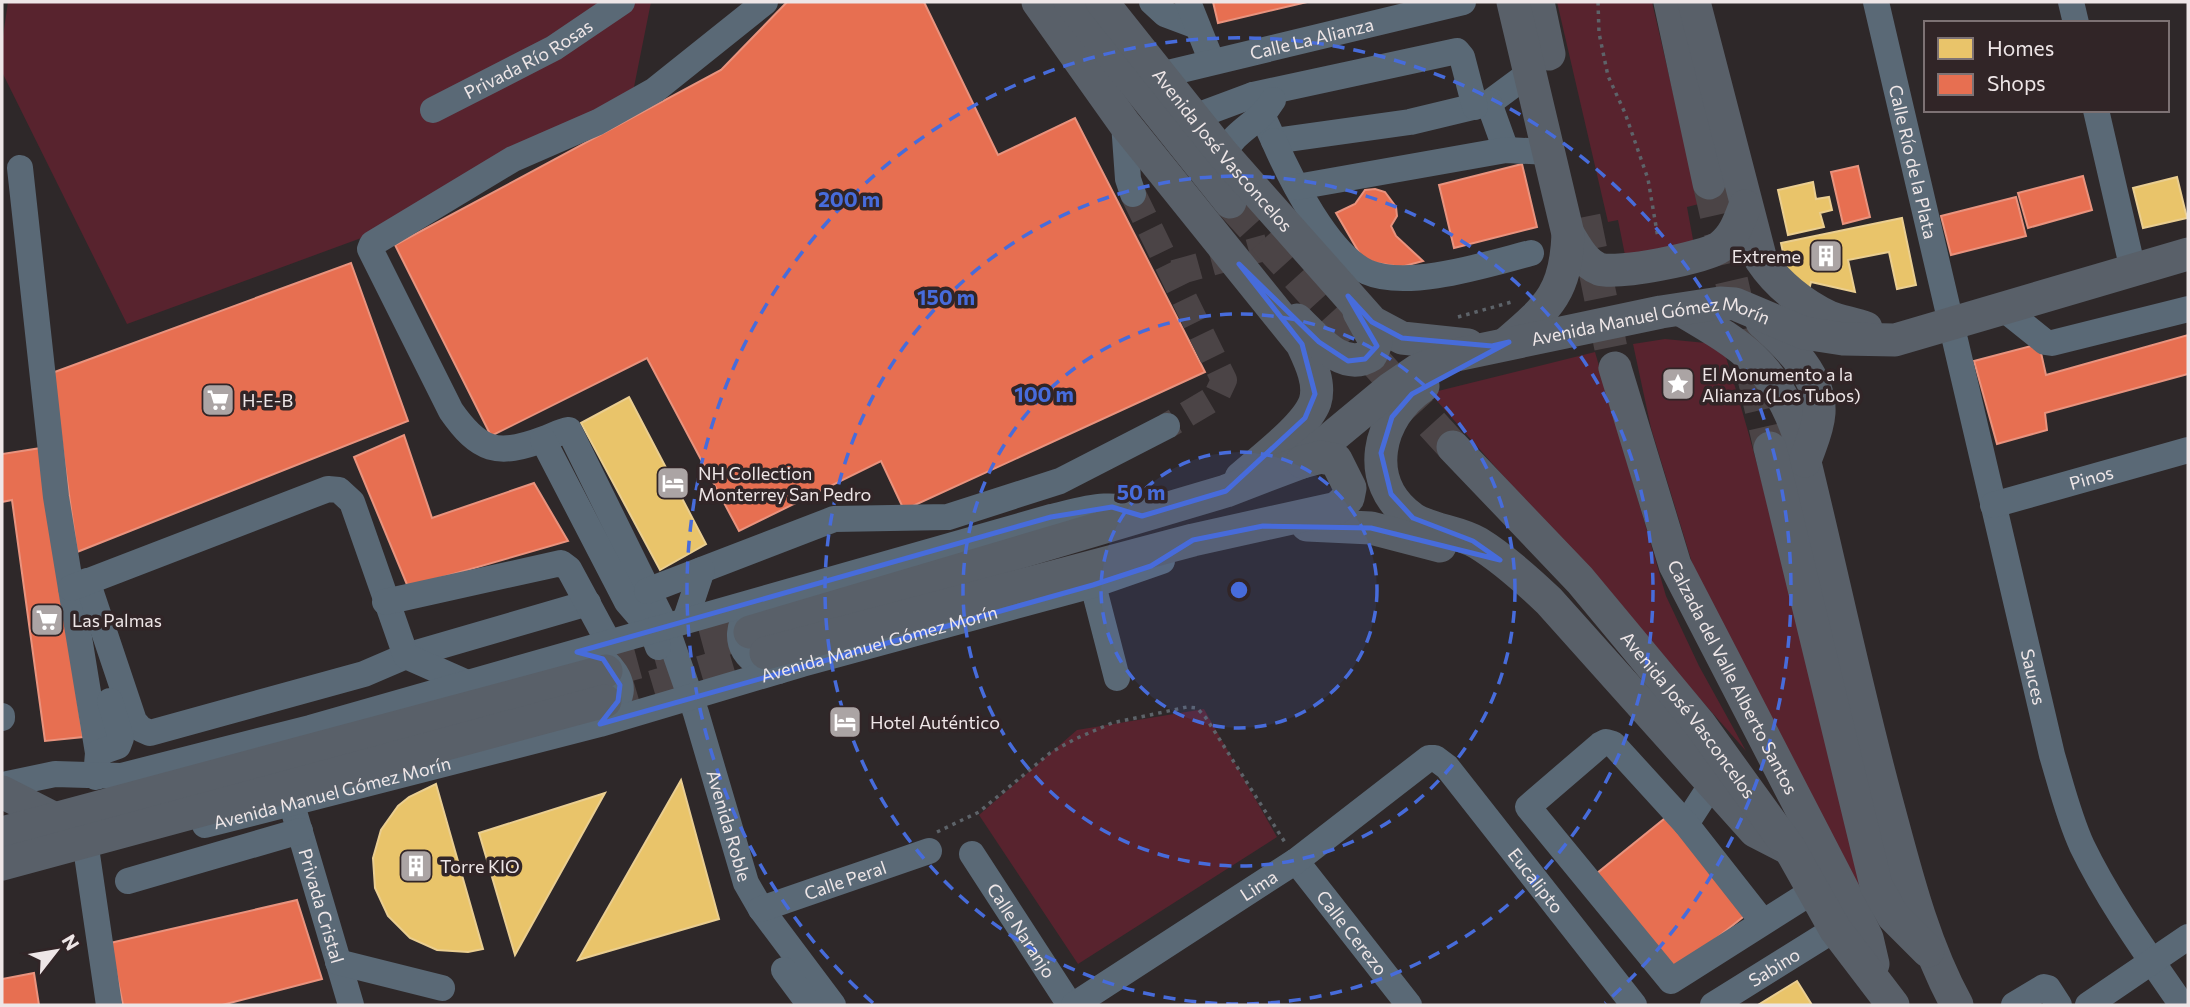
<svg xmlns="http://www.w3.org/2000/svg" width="2190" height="1007" font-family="Commissioner,sans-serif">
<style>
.green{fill:#58232e}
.homes{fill:#e9c46a;stroke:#eace90;stroke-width:2}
.shops{fill:#e76f51;stroke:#e9937e;stroke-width:2}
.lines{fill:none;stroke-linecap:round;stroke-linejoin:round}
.minor-tunnel{stroke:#4b4446;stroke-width:26;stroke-dasharray:26 13;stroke-linecap:butt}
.major-tunnel{stroke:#4b4446;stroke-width:33;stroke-dasharray:33 17;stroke-linecap:butt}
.path{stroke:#5d6369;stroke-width:3.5;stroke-dasharray:3.5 5;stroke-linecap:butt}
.minor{stroke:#5a6976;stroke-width:26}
.major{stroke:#596069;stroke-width:33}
.marked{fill:none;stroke:#476cdb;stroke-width:5;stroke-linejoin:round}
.ring{fill:none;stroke:#476cdb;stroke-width:3.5;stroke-dasharray:12 9}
.labels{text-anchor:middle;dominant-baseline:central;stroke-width:7;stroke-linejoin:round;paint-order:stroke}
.street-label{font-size:18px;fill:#eee6e7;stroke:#312527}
.poi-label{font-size:18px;fill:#eee6e7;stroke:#312527;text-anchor:start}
.centre{fill:#476cdb;stroke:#312527;stroke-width:3.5}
.ring-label{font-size:21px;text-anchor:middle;font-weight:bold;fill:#476cdb;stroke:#312527;stroke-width:7;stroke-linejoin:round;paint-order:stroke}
</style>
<rect width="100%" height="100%" fill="#2e2829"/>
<path class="green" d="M8,2H651L632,97L364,237L127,324L2,72V43Z
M1557,2H1652L1699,204L1687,207L1694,245L1626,260L1618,220L1608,222Z
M1665,339L1706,343L1725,354C1783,538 1817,728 1869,913L1700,589L1651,428L1633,344Z
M1595,352L1666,596L1699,666L1746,751L1430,393Z
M1204,709L1277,837L1078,964L979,815L1077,730Z"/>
<path class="homes" d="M2177,177L2187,218L2143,228L2133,188Z
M1813,182L1816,199L1829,197L1832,210L1820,213L1824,227L1788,235L1778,190Z
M1902,218L1916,285L1897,289L1889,252L1848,260L1855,292L1811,282L1809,290L1787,271L1781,243Z
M629,397L706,544L660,570L581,423Z
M681,780L719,919L578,960Z
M436,784L483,949L468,952L437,950L410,938L388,916L375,888L373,858L381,830L398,806L409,797Z
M605,793L515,955L479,833Z
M1797,981L1812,1005H1758Z"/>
<path class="shops" d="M787,2H924L998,155L1075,118L1205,372L904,510L881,461L739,531L647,358L491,436L395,245L721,70Z
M1213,2H1307L1218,23Z
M1522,164L1537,227L1454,248L1439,185Z
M1858,166L1870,217L1843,224L1831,172Z
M2083,176L2092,210L2028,228L2018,193Z
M1375,189L1385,192L1396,207L1397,216L1391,226L1396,236L1423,261L1401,267L1364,261L1336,213L1355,204L1365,190Z
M2016,197L2026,236L1951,255L1941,216Z
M351,263L408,421L77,552L52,373Z
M2188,335V374L2045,413L2047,430L1997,444L1974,361L2039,344L2046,375Z
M404,435L432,518L534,483L568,541L408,587L354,457Z
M41,448L83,737L45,741L12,500L2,502V454Z
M1669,815L1748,913L1669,976L1591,878Z
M297,900L322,979L222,1005H123L110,943Z
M34,973L39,1005H2V979Z"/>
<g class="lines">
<path class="minor-tunnel" d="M1133,194L1224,380L1216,397L1167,426
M1174,273L1268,247"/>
<path class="major-tunnel" d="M1709,183L1770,448
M1230,202L1453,447
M1584,217L1615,368
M606,671L750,632
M605,701L766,653"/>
<path class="path" d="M1598,2L1599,33L1608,76L1625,113L1648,179L1658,238
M1458,317L1515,301
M937,832L979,812L1050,753L1075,739L1112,723L1187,707L1197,708L1206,718L1286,844"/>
<g class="minor">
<path id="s1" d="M765,2L655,90L598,122L513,159L372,244L370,249L451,411C479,451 497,457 544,439C552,436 561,431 569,430L666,627L696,713L746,883L761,909L833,1005"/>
<path d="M1152,2L1165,14L1197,26"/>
<path d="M1188,2L1212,62"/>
<path id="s2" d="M1876,2L2052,755C2061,785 2069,818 2082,846C2109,902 2147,954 2182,1005"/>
<path d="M2071,2L2076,23"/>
<path id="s3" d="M1160,75L1463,2"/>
<path d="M1253,95L1274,141L1410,122L1489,103L1531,72"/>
<path d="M1489,103L1506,150"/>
<path id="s4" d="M433,110L554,48L622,2"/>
<path d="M2096,110L2133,270"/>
<path d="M1194,117L1253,95L1457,51L1462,57L1475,107"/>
<path d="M1124,123L1128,179L1133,194"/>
<path d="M1274,141C1290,178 1329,255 1367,272C1408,290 1488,264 1531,253"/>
<path d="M1223,154C1238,127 1258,125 1273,100"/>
<path d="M20,168L56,497L98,753L96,777"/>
<path d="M1297,187L1506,150L1550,152"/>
<path d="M2004,309L2045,342L2052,343L2188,309"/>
<path d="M543,440L627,602L652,631L658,647"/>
<path id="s5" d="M1993,505L2188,450"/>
<path d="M87,581L134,721L141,729L150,733L364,674L406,656L588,603"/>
<path d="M1093,585L1117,678"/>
<path d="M71,588L328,489L339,490L352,502L406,656L467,683"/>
<path d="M647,591L834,519L948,517L1060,481L1167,426"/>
<path d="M385,602L561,563L569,569L609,643"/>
<path d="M748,612C728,642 748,666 779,671"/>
<path d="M685,621L702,570"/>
<path d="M595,655C610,661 626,682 619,698C616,707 607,715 601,722"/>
<path d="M2,716V718"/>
<path d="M98,753L118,746L121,738L110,701"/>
<path d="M2,785L55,774L121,776L310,728L1051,517C1078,511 1117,497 1142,516"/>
<path id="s6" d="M292,805L351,1005"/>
<path d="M1686,824L1713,782"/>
<path id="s7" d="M205,825L600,724L802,664L1093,585L1162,561"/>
<path d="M85,841L109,1005"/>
<path id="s8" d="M972,854L1070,1005"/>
<path id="s9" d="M1296,861L1409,1005"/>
<path d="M128,881L300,831"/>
<path id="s10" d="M761,909L929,851"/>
<path d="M1763,922L1686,824L1613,744L1606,742L1600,745L1528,807L1671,981L1813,891"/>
<path d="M338,962L442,988"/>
<path d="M784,970L810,1005"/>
<path id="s11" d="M1074,1005L1296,861L1429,758H1435L1447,767L1634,1005"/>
<path id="s12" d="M1713,1005L1835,929"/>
<path d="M2014,1005L2044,987L2048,988L2059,1005"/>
<path d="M2088,1005L2188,937"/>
</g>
<g class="major">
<path d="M1038,2L1124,123L1302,344C1310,361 1321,383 1315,402C1306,427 1261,460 1241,478"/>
<path d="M1070,2L1230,202"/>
<path id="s13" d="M1102,2L1223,154L1372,322L1402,338L1468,345"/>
<path d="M1538,2L1549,54"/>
<path d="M1670,2L1709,183"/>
<path d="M1694,2L1761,260C1777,284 1803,305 1829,317C1841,322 1854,323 1866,328"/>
<path d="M1568,234C1576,247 1584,263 1599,269C1617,275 1704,258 1720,247C1734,237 1739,222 1745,206"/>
<path d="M1681,310C1740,345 1772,362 1797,430C1828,553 1853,677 1886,799C1905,869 1922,941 1957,1005"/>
<path d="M1297,320C1316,338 1343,373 1371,355L1376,343L1359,312"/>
<path d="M1762,322C1787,345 1821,375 1819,413C1818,430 1810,446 1805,461"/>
<path d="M1508,342C1550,306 1566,291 1568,234L1513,2"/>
<path id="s14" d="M1615,368L1675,565L1856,915L1867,938L1873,964"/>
<path d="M1423,386C1377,417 1362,482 1412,518C1432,531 1458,531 1478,543C1504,559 1527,580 1549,601L1755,831L1790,849"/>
<path id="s15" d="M1453,447L1580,580L1699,723L1790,849L1835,929L1893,1005"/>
<path d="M1770,448L1876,885L1893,916L1928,951"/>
<path d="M1307,525L1371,528L1440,546"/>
<path id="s16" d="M750,632L1226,491L1302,462L1390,389L1418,370L1456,355L1661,312L1720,303L1735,304L1804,333L1843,339L1895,340L2188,254"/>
<path d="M766,653L1193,540L1337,508L1348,498L1350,488L1336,460L1321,457L1302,462"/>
<path d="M2,792L55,819"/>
<path d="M2,833L606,671"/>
<path d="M2,864L605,701"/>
</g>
</g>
<path class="marked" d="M1239,264L1319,342L1348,361L1365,359L1377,346L1348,296L1372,322L1402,338L1492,346L1509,342L1412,394L1392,417L1381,453L1391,494L1413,518L1473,541L1500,560L1371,528L1263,526L1193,540L1151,566L1093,585L600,724L618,701L620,685L603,659L577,652L1051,517L1112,507L1142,516L1226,491L1305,418L1315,394L1302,344Z"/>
<circle cx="1239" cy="590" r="138" fill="#476cdb" fill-opacity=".12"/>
<g class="ring">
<circle cx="1239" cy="590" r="138"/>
<circle cx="1239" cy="590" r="276"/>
<circle cx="1239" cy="590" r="414"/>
<path d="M873 1003A552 552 0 1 1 1605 1003"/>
</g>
<defs>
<symbol id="building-square" viewBox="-11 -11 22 22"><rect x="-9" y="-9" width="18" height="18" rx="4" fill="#aba4a4" stroke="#312527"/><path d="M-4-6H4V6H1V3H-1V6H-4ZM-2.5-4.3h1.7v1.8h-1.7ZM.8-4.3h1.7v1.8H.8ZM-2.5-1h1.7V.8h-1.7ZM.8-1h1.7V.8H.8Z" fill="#fff"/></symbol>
<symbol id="sight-square" viewBox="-11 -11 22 22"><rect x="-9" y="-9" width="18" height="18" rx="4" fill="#aba4a4" stroke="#312527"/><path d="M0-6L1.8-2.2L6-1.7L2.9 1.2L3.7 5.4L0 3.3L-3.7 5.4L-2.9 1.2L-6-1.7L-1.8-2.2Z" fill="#fff"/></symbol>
<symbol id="supermarket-square" viewBox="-11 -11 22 22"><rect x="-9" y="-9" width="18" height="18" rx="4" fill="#aba4a4" stroke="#312527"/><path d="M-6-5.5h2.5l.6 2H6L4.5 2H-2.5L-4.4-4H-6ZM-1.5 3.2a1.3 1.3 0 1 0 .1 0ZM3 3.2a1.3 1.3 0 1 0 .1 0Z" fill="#fff"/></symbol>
<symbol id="hotel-square" viewBox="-11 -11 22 22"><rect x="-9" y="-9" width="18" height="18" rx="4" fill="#aba4a4" stroke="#312527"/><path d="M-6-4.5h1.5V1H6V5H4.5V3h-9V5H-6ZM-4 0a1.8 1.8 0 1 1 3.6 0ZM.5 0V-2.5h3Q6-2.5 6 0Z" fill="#fff"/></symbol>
</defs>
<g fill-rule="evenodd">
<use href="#building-square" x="1807" y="237" width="38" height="38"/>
<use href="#sight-square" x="1659" y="365" width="38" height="38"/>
<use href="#supermarket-square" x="199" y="381" width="38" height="38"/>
<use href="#hotel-square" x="654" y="464" width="38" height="38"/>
<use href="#supermarket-square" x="28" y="601" width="38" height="38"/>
<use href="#hotel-square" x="826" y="703" width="38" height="38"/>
<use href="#building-square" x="397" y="847" width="38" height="38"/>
</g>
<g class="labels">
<g class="street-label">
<text stroke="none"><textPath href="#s3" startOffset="156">Calle La Alianza</textPath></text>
<text stroke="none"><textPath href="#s4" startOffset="108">Privada Río Rosas</textPath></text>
<text stroke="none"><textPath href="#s13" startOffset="191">Avenida José Vasconcelos</textPath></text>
<text stroke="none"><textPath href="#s2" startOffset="164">Calle Río de la Plata</textPath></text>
<text stroke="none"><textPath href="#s16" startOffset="966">Avenida Manuel Gómez Morín</textPath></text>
<text stroke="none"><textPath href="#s5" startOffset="102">Pinos</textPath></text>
<text stroke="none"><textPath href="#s7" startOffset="698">Avenida Manuel Gómez Morín</textPath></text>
<text stroke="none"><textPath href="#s14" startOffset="332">Calzada del Valle Alberto Santos</textPath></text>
<text stroke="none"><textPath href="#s2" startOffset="693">Sauces</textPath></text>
<text stroke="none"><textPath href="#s15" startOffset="357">Avenida José Vasconcelos</textPath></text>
<text stroke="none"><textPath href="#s7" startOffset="131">Avenida Manuel Gómez Morín</textPath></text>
<text stroke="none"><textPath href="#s1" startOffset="1214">Avenida Roble</textPath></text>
<text stroke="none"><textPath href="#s10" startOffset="89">Calle Peral</textPath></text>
<text stroke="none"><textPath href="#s11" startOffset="598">Eucalipto</textPath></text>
<text stroke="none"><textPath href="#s11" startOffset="220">Lima</textPath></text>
<text stroke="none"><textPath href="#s6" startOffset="105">Privada Cristal</textPath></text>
<text stroke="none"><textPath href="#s8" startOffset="91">Calle Naranjo</textPath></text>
<text stroke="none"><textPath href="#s9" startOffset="91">Calle Cerezo</textPath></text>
<text stroke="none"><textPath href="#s12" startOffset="72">Sabino</textPath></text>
</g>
<g class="poi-label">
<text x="1801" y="256" text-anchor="end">Extreme</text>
<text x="1702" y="374">El Monumento a la<tspan x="1702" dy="21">Alianza (Los Tubos)</tspan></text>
<text x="242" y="400">H-E-B</text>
<text x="698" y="473">NH Collection<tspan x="698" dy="21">Monterrey San Pedro</tspan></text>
<text x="72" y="620">Las Palmas</text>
<text x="870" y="722">Hotel Auténtico</text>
<text x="440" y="866">Torre KIO</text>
</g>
</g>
<circle cx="1239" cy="590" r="10" class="centre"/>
<g class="ring-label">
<text x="849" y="207">200 m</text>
<text x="946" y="305">150 m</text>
<text x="1044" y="402">100 m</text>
<text x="1141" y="500">50 m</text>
</g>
<rect width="2190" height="1007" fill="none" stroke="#eee6e7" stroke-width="7"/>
<rect x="1924" y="21" width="245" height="91" fill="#312527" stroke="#7d7274" stroke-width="2"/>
<rect x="1938" y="38" width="35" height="21" fill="#e9c46a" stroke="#7d7274" stroke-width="2"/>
<text x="1987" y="56" font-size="21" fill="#eee6e7">Homes</text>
<rect x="1938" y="74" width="35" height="21" fill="#e76f51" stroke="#7d7274" stroke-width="2"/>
<text x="1987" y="91" font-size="21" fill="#eee6e7">Shops</text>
<g transform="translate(56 951) rotate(59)" stroke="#312527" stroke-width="5" paint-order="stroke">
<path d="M0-5L12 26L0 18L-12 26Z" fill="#eee6e7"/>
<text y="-10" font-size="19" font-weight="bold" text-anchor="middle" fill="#eee6e7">N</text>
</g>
</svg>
